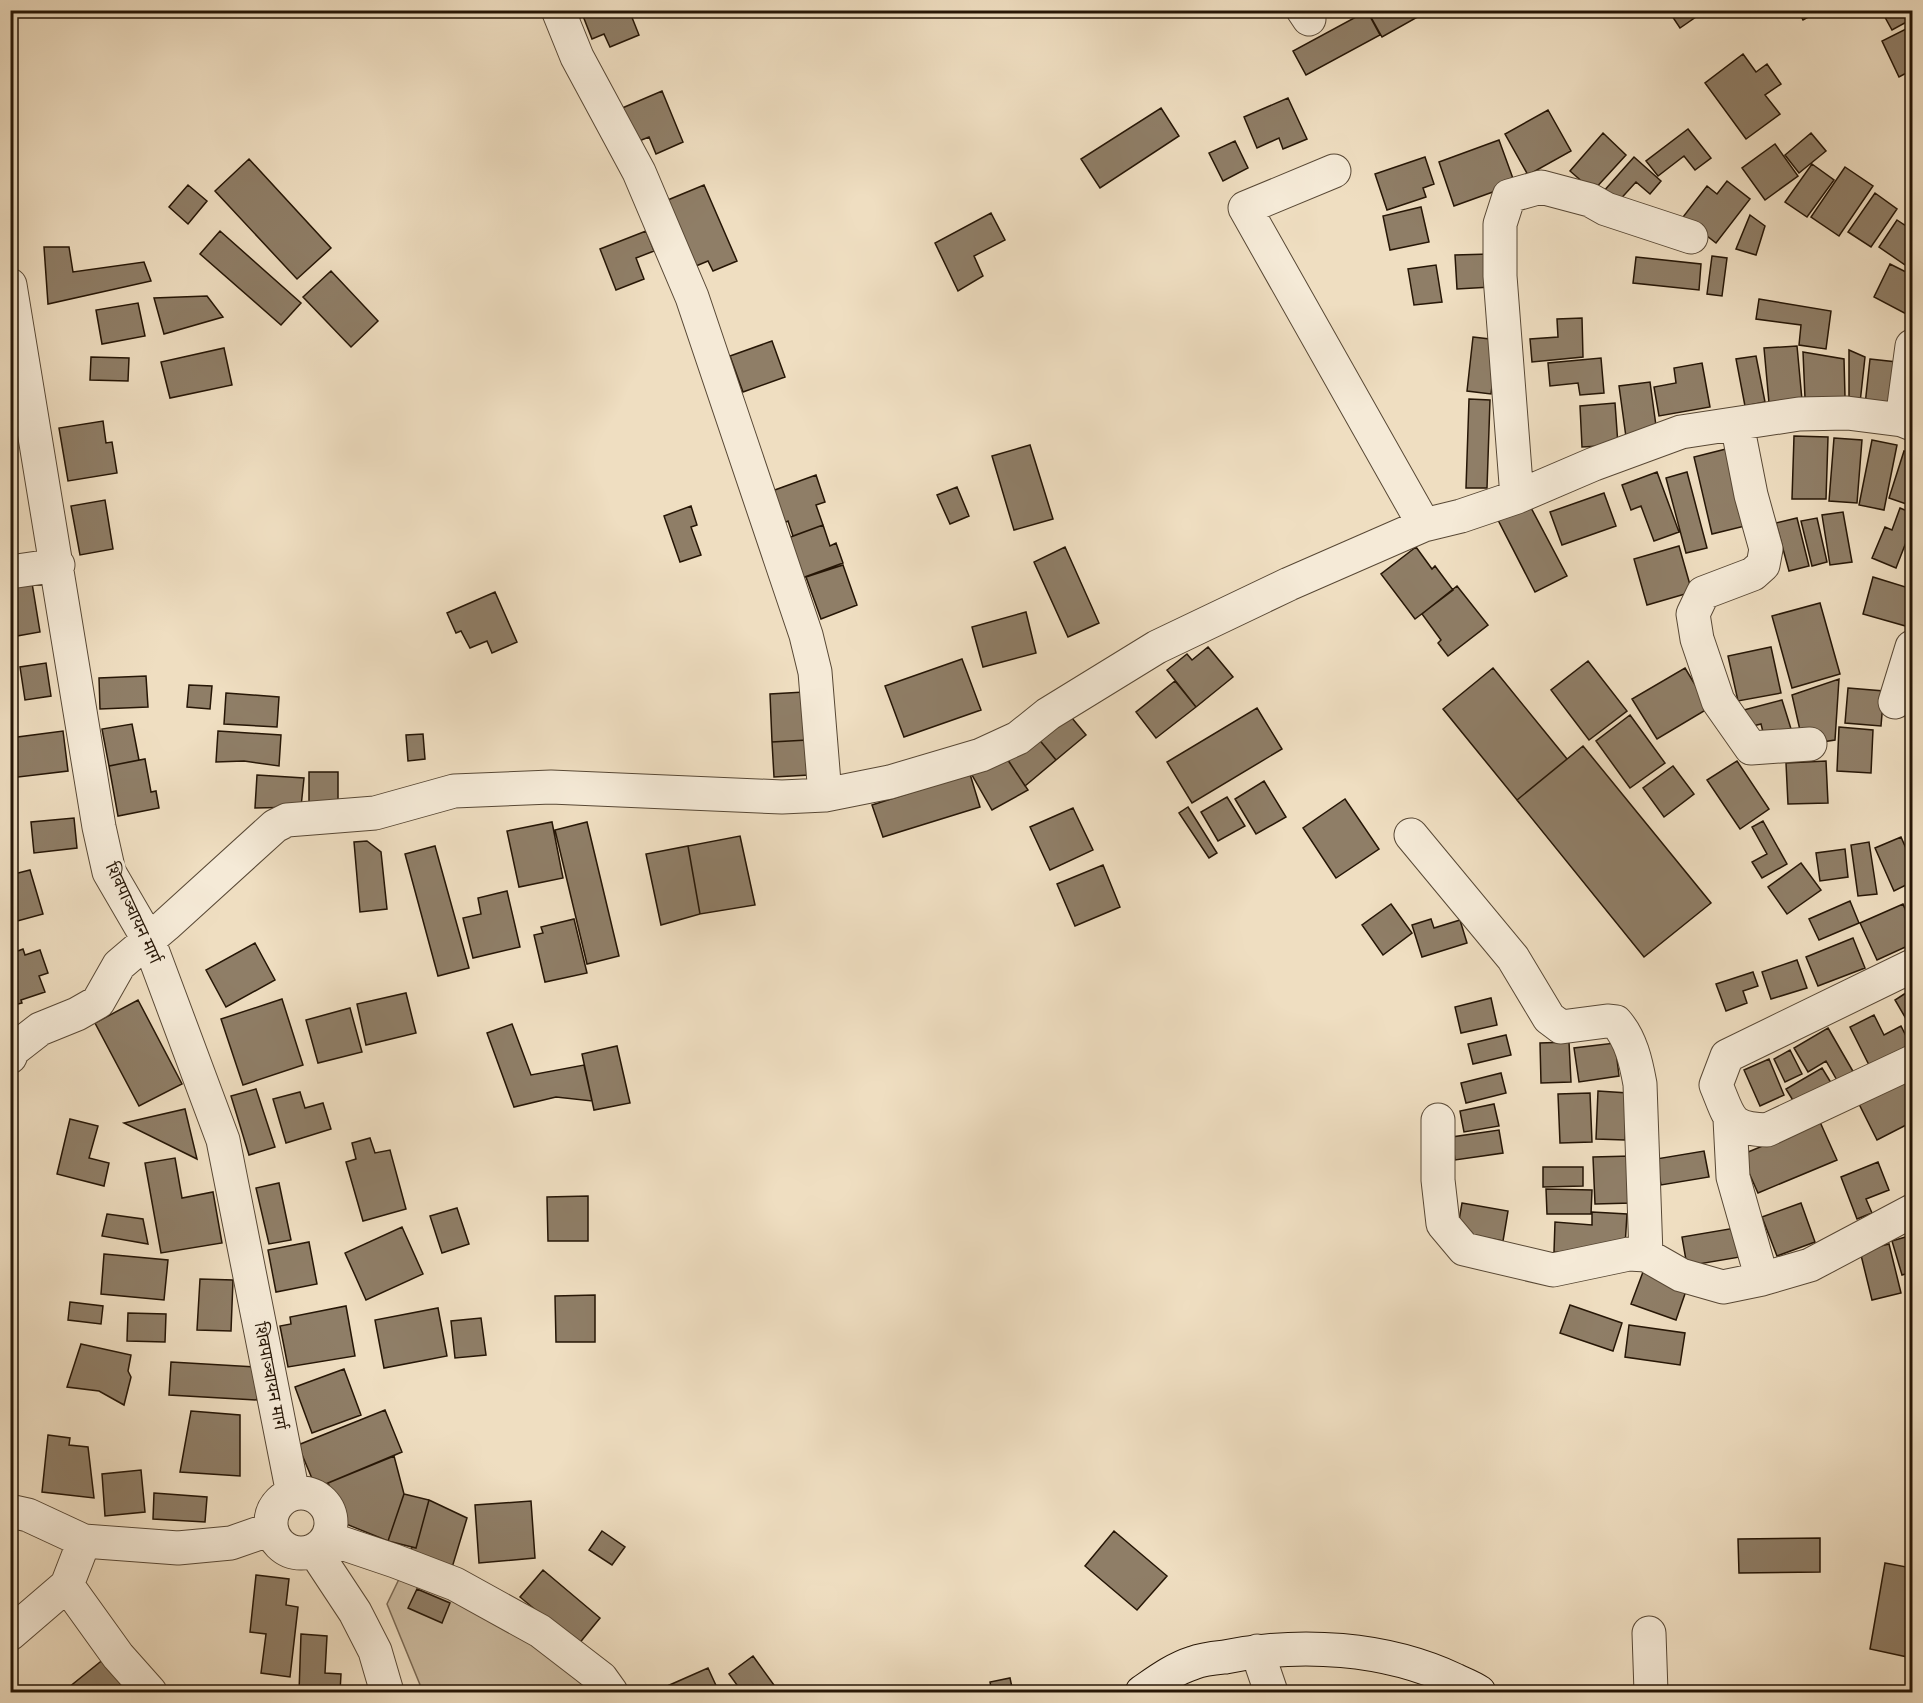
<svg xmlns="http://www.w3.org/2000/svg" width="1923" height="1703" font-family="Cardo,'Noto Serif Devanagari',serif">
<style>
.green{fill:#cdbca1;stroke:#7a6954;stroke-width:1.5}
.building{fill:#8f7e67;stroke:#261606;stroke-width:1.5}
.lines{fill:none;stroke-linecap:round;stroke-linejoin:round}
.street-casing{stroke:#584835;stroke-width:35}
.secondary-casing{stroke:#261606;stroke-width:35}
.street{stroke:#f5ead7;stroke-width:33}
.secondary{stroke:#f5ead7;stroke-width:33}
.labels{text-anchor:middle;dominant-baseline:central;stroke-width:6;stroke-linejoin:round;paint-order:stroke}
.street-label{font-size:18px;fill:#261606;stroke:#f5ead7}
</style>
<rect width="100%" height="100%" fill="#efdec1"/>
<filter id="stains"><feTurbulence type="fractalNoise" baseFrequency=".00333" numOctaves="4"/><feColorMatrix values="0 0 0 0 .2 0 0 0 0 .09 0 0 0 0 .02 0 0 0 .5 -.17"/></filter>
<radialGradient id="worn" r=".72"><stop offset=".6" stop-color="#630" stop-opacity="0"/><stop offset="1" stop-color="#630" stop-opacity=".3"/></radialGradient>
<path class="green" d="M401,1575L465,1603L541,1649L591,1692H423L387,1604Z"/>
<path class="building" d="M577,10H629L639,35L610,47L604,34L592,39L583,16L580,18Z
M1367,10H1430L1382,37Z
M1668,10H1706L1680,28Z
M1798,10H1821L1803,20Z
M1881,10H1912V19L1892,30Z
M1367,11L1380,35L1306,75L1293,51Z
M1912,26V70L1899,77L1882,41Z
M1743,54L1756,72L1767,64L1781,84L1765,95L1780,114L1746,139L1705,83Z
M662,91L683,142L656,154L649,137L634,143L620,109Z
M1288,98L1307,139L1283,149L1279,138L1257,148L1244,117Z
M1161,108L1179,136L1100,188L1081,159Z
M1548,110L1571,151L1528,175L1505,134Z
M1688,129L1711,158L1695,170L1684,156L1658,176L1646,161Z
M1603,133L1626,155L1593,191L1570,171Z
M1811,133L1826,151L1799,173L1785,155Z
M1499,140L1515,184L1454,206L1439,162Z
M1235,141L1248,168L1223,181L1209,153Z
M1775,144L1798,176L1765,200L1742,168Z
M1425,157L1434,184L1423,188L1426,197L1387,210L1375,174Z
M1634,157L1661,181L1650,194L1636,182L1616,204L1603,192Z
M249,159L331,248L297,279L215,191Z
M1812,164L1834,180L1807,217L1785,202Z
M1845,167L1873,186L1839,236L1811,217Z
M1727,181L1750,199L1716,243L1683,217L1707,186L1717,194Z
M188,185L207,201L188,224L169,207Z
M704,185L737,261L713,271L708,261L696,266L663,202Z
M1875,193L1897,209L1871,247L1848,232Z
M1421,207L1429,242L1390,250L1383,216Z
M991,213L1005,240L974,256L983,276L958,291L935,243Z
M1750,215L1765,226L1756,255L1736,249Z
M1897,220L1912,230V261L1908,267L1879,247Z
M220,231L301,303L281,325L200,254Z
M646,231L654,251L636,258L644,279L616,290L600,249Z
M44,247H69L73,272L144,262L151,281L48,304Z
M1490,254L1491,287L1457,289L1455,255Z
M1712,256L1727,258L1722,296L1707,294Z
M1636,257L1701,264L1699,290L1633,283Z
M1890,264L1912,275V317L1874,297Z
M1436,265L1442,302L1414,305L1408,269Z
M331,271L378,321L351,347L303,297Z
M207,296L223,317L164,334L154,298Z
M1759,299L1831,311L1826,349L1799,345L1801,325L1756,319Z
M138,303L145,336L102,344L96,310Z
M1582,318L1583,357L1532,362L1530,339L1558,337L1557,319Z
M1473,337L1498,340L1491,394L1467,391Z
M772,341L785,377L743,392L730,356Z
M1797,346L1802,400L1769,403L1764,348Z
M224,348L232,385L170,398L161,362Z
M1849,350L1865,357L1860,403L1849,402Z
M1803,352L1844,359L1845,397L1805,398Z
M1756,356L1765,402L1745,406L1736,359Z
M91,357L129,358L128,381L90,380Z
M1601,358L1604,393L1580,395L1578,383L1550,386L1548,363Z
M1870,359L1897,362L1892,408L1865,405Z
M1702,363L1710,407L1659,416L1654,387L1676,383L1674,368Z
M1650,382L1657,433L1626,437L1619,386Z
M1469,399L1490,400L1487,488H1466Z
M1615,403L1618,445L1582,447L1580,406Z
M103,421L106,443L112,442L117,473L68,481L59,428Z
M1794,436L1828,437L1826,499H1792Z
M1834,438L1862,440L1857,503L1829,501Z
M1872,440L1897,445L1884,510L1859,505Z
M1030,445L1053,519L1014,530L992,456Z
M1730,448L1749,525L1712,534L1694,457Z
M1904,451L1912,453V506L1889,498Z
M1657,472L1679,532L1654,541L1641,506L1631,510L1622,485Z
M1687,472L1707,548L1686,553L1666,478Z
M816,475L825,502L816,505L823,525L793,536L788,521L784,523L772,491Z
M957,487L969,516L950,524L937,495Z
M1604,493L1616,526L1562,545L1550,512Z
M105,500L113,549L80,555L71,506Z
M1529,504L1567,576L1535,592L1498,520Z
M691,506L697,525L691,527L701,555L680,562L664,516Z
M1900,508L1912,513V527L1896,568L1872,558L1885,527L1892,530Z
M1843,512L1852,562L1830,565L1822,515Z
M1797,518L1809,566L1789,571L1776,523Z
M1817,518L1827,562L1812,566L1801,521Z
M823,525L830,546L836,543L843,563L802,578L788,538Z
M1679,546L1692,592L1647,605L1634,559Z
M1065,547L1099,623L1068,637L1034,562Z
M1416,547L1432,569L1435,566L1453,590L1415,619L1381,574Z
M843,565L857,605L821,619L806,577Z
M1873,577L1912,589V616L1909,627L1863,614Z
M32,583L40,632L11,637L10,586Z
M1457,586L1488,625L1448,656L1438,643L1441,640L1422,614Z
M495,592L517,642L492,653L487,641L470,648L461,631L456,633L447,613Z
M1820,603L1840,674L1792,688L1772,616Z
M1026,612L1036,653L983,667L972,627Z
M1208,647L1233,677L1196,707L1167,670L1187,654L1192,660Z
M1771,647L1781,693L1738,701L1728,656Z
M962,659L981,710L904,737L885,686Z
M1588,661L1627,711L1589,740L1551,690Z
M46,663L51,696L25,700L20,667Z
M1493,668L1567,759L1517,800L1443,709Z
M1685,668L1709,708L1657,739L1632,699Z
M146,676L148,707L100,709L99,678Z
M1839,679L1835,740L1822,742L1802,739L1792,695Z
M1175,681L1196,707L1156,738L1136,712Z
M189,685L212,686L210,709L187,707Z
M1848,688L1884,691L1881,726L1845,723Z
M804,692L807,740L772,742L770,694Z
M226,693L279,697L277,727L224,724Z
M1782,700L1792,732L1765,740L1761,724L1745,728L1740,711Z
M1257,708L1282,749L1192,803L1167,762Z
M1067,712L1086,735L1056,760L1037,737Z
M1630,715L1665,763L1630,788L1596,741Z
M132,724L139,760L109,766L102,729Z
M1839,727L1873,730L1871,773L1837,771Z
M63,731L68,771L10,778V738Z
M218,731L281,735L279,766L244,761L216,762Z
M423,734L425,759L408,761L406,735Z
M1037,737L1056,760L1025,786L1008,760Z
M807,740L809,775L774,777L772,742Z
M1583,746L1711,903L1644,957L1517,800Z
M1005,756L1028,790L992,810L972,775Z
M145,759L151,792L156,791L159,808L118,816L109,766Z
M1737,761L1769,809L1740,829L1707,780Z
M1826,761L1828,803L1788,804L1786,763Z
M1673,766L1694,794L1664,817L1643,788Z
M309,772H338V805H309Z
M970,774L980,807L883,837L872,805Z
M257,775L304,778L301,807L255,808Z
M1264,781L1286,817L1256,834L1235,799Z
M1227,797L1245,826L1218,841L1201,812Z
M1345,799L1379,849L1336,878L1303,828Z
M1188,807L1217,853L1209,858L1179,813Z
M1073,808L1093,850L1050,870L1030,827Z
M74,818L77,848L34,853L31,822Z
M1763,821L1787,864L1762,878L1752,862L1767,854L1752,827Z
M552,822L563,878L519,887L507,831Z
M587,822L619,956L587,964L555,830Z
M740,836L755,905L700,914L688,846Z
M1901,837L1912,862V882L1894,891L1875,848Z
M367,841L381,852L387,909L360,912L354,842Z
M1869,842L1877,894L1858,896L1851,845Z
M435,846L469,968L438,976L405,854Z
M688,846L700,914L661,925L646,854Z
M1845,849L1848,877L1820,881L1816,853Z
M1801,863L1821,890L1787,914L1768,887Z
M1103,865L1120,907L1075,926L1057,884Z
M30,870L43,914L10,923V875Z
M507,891L520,947L473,958L463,918L481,914L478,898Z
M1850,901L1859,923L1819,940L1809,919Z
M1391,904L1412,933L1383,955L1362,925Z
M1903,904L1912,926V944L1877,960L1860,923Z
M574,919L587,973L545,982L534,935L543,933L541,927Z
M1431,919L1434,928L1460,920L1467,943L1422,957L1412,925Z
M1853,938L1865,968L1818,986L1806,957Z
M255,943L275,980L226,1007L206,970Z
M23,949L25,955L40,950L48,973L39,976L45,992L21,1000L22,1003L10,1006V954Z
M1797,960L1807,988L1771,999L1762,972Z
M1753,972L1758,986L1743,991L1747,1003L1726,1011L1716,984Z
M1912,989V1029L1895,1000Z
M406,993L416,1033L366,1045L357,1004Z
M1491,998L1497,1025L1461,1033L1455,1007Z
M282,999L303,1065L243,1085L221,1019Z
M138,1000L182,1084L139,1106L95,1023Z
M350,1008L362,1052L318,1063L306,1020Z
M1874,1015L1884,1035L1901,1026L1911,1046L1870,1067L1850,1027Z
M512,1024L531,1075L584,1065L592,1101L556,1097L514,1107L487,1033Z
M1828,1028L1854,1073L1838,1082L1826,1061L1808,1072L1794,1048Z
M1506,1035L1511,1055L1473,1064L1468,1044Z
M1569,1042L1571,1082L1541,1083L1540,1043Z
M1615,1043L1619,1076L1579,1082L1574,1048Z
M617,1046L630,1103L594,1110L582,1054Z
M1790,1050L1802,1074L1785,1082L1774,1059Z
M1769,1059L1784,1095L1760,1106L1744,1070Z
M1822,1068L1833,1086L1797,1107L1786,1089Z
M1501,1073L1506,1093L1466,1103L1461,1083Z
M1909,1078L1912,1084V1122L1877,1140L1859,1104Z
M256,1089L275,1147L249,1155L231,1096Z
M1598,1091L1628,1093L1625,1140L1596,1139Z
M300,1092L305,1108L323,1103L331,1129L286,1143L273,1099Z
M1590,1093L1592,1142L1560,1143L1558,1094Z
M1494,1104L1499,1126L1464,1132L1460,1111Z
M185,1109L197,1159L124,1123Z
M70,1119L98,1126L89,1158L109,1163L104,1186L57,1174Z
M1820,1122L1837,1160L1758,1193L1741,1155Z
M1499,1130L1503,1153L1455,1160L1452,1137Z
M370,1138L375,1153L390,1150L406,1209L363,1221L346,1162L356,1159L352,1143Z
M1704,1151L1709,1177L1661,1185L1656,1159Z
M1631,1156L1632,1203L1595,1204L1593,1157Z
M175,1158L182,1198L213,1192L222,1243L161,1253L145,1163Z
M1878,1162L1889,1190L1866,1199L1872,1213L1857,1219L1841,1177Z
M1543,1167H1583V1186L1543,1187Z
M279,1183L291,1240L269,1244L256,1188Z
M1546,1189L1592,1190L1591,1214H1547Z
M588,1196V1241H548L547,1197Z
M1462,1203L1508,1211L1503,1241L1457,1232Z
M1801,1203L1815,1242L1777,1256L1762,1217Z
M457,1208L469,1244L442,1253L430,1216Z
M1592,1212L1627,1214L1625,1246L1608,1255L1554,1252L1555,1222L1592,1225Z
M107,1214L143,1219L148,1244L102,1236Z
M402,1227L423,1274L366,1300L345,1253Z
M1735,1228L1740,1257L1687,1266L1682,1237Z
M1912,1235V1272L1902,1275L1892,1241Z
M309,1242L317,1284L276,1292L268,1250Z
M1889,1244L1901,1293L1872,1300L1860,1251Z
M104,1254L168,1260L164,1300L101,1294Z
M1643,1272L1687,1288L1676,1320L1631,1304Z
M200,1279L233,1280L231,1331L197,1330Z
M595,1295V1342H556L555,1296Z
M70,1302L103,1306L101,1324L68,1320Z
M1570,1305L1622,1323L1613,1351L1560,1333Z
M346,1306L355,1356L288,1367L280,1326L291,1324L290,1317Z
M438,1308L447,1356L384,1368L375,1320Z
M128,1313L166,1314L165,1342L127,1341Z
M481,1318L486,1355L455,1358L451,1321Z
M1629,1325L1685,1333L1680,1365L1625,1357Z
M81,1344L131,1355L128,1371L131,1377L124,1405L99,1391L67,1387Z
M171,1362L258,1367L257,1400L169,1395Z
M344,1369L361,1415L312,1433L295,1387Z
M385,1410L402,1452L316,1488L298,1445Z
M191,1411L240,1415V1476L180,1472Z
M48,1435L70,1438L69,1445L88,1447L94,1498L42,1492Z
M394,1456L404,1494L388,1541L346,1524L328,1483Z
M141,1470L145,1512L105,1516L102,1474Z
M154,1493L207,1497L205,1522L153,1519Z
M404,1494L429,1500L416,1548L388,1541Z
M429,1500L467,1518L451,1571L410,1553L412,1547L416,1548Z
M531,1501L535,1558L479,1563L475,1505Z
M602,1531L625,1547L612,1565L589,1550Z
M1114,1531L1167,1576L1137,1610L1085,1566Z
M1820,1538V1572L1739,1573L1738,1539Z
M1885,1563L1912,1568V1658L1870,1649Z
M543,1570L600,1618L578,1645L520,1597Z
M256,1575L289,1579L286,1605L298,1607L290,1677L261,1673L266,1634L250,1632Z
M417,1589L450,1603L442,1623L408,1608Z
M301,1634L327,1636L325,1673L341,1674L340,1692H299Z
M110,1654L141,1692H63Z
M753,1656L779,1692H742L729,1674Z
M708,1668L719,1692H667L665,1687Z
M1010,1678L1013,1692H992L990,1682Z"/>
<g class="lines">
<defs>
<path id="street" d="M558,10L577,57L639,172L692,297L806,635L815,672L825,795
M1303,10L1309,19
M1334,171L1245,208L1424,525
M10,285L99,827L109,872L148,939L223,1140L293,1494
M1902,420L1912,346
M1737,424L1751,495L1766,549L1763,565L1753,574L1703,593L1693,614L1697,639L1718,701L1751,748L1810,744
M1517,497L1500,276V224L1509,196L1541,187L1590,200L1606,209L1691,237
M10,572L58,565
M1895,702L1912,647
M1411,835L1513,958L1549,1018L1561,1027L1607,1021L1616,1022C1631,1039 1636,1062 1640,1084L1646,1255
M1912,966L1727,1056L1716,1085C1730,1118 1728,1129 1767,1130L1912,1062
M10,1057L13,1050L40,1029L77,1014L98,1002L119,965L166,925L275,826L287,820L375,813L454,791L551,787L782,797L825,795L890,782L981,755L1018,738L1048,714L1157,647L1289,584L1424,525L1461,516L1517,497L1594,464L1681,432L1799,414L1847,413L1902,420L1912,424
M1730,1119L1733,1177L1762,1279L1810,1265L1912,1211
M1438,1120V1180L1443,1224L1464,1249L1553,1270L1629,1254L1646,1255L1681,1275L1723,1287L1762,1279
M271 1523a30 30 0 1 1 60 0a30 30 0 1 1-60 0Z
M10,1511L28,1515L84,1541L178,1548L231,1543L271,1529
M327,1538L395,1561L455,1584L540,1631L601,1678L611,1692
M314,1550L355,1612L375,1651L387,1692
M67,1585L118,1656L150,1692
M1649,1633L1651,1692
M10,1634L67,1585L84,1541
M1257,1651L1271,1692"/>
<path id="secondary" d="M1142,1692C1158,1681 1174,1669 1193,1663C1203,1659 1215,1658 1225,1657C1300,1642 1385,1647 1455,1680C1463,1684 1472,1687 1479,1692"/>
</defs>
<use href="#street" class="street-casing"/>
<use href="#secondary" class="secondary-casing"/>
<use href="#street" class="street"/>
<use href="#secondary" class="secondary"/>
</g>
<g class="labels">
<g class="street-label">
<text transform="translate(133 913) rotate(65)">शिवपाञ्चायन मार्ग</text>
<text transform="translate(270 1376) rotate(79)">शिवपाञ्चायन मार्ग</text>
</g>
</g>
<rect width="1923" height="1703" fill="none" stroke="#efdec1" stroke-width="36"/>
<rect x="12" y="12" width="1899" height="1679" fill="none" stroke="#261606" stroke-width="3"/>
<rect x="18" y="18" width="1887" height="1667" fill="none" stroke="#261606" stroke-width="1.5"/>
<rect width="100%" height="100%" filter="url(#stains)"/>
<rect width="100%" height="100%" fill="url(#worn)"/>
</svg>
